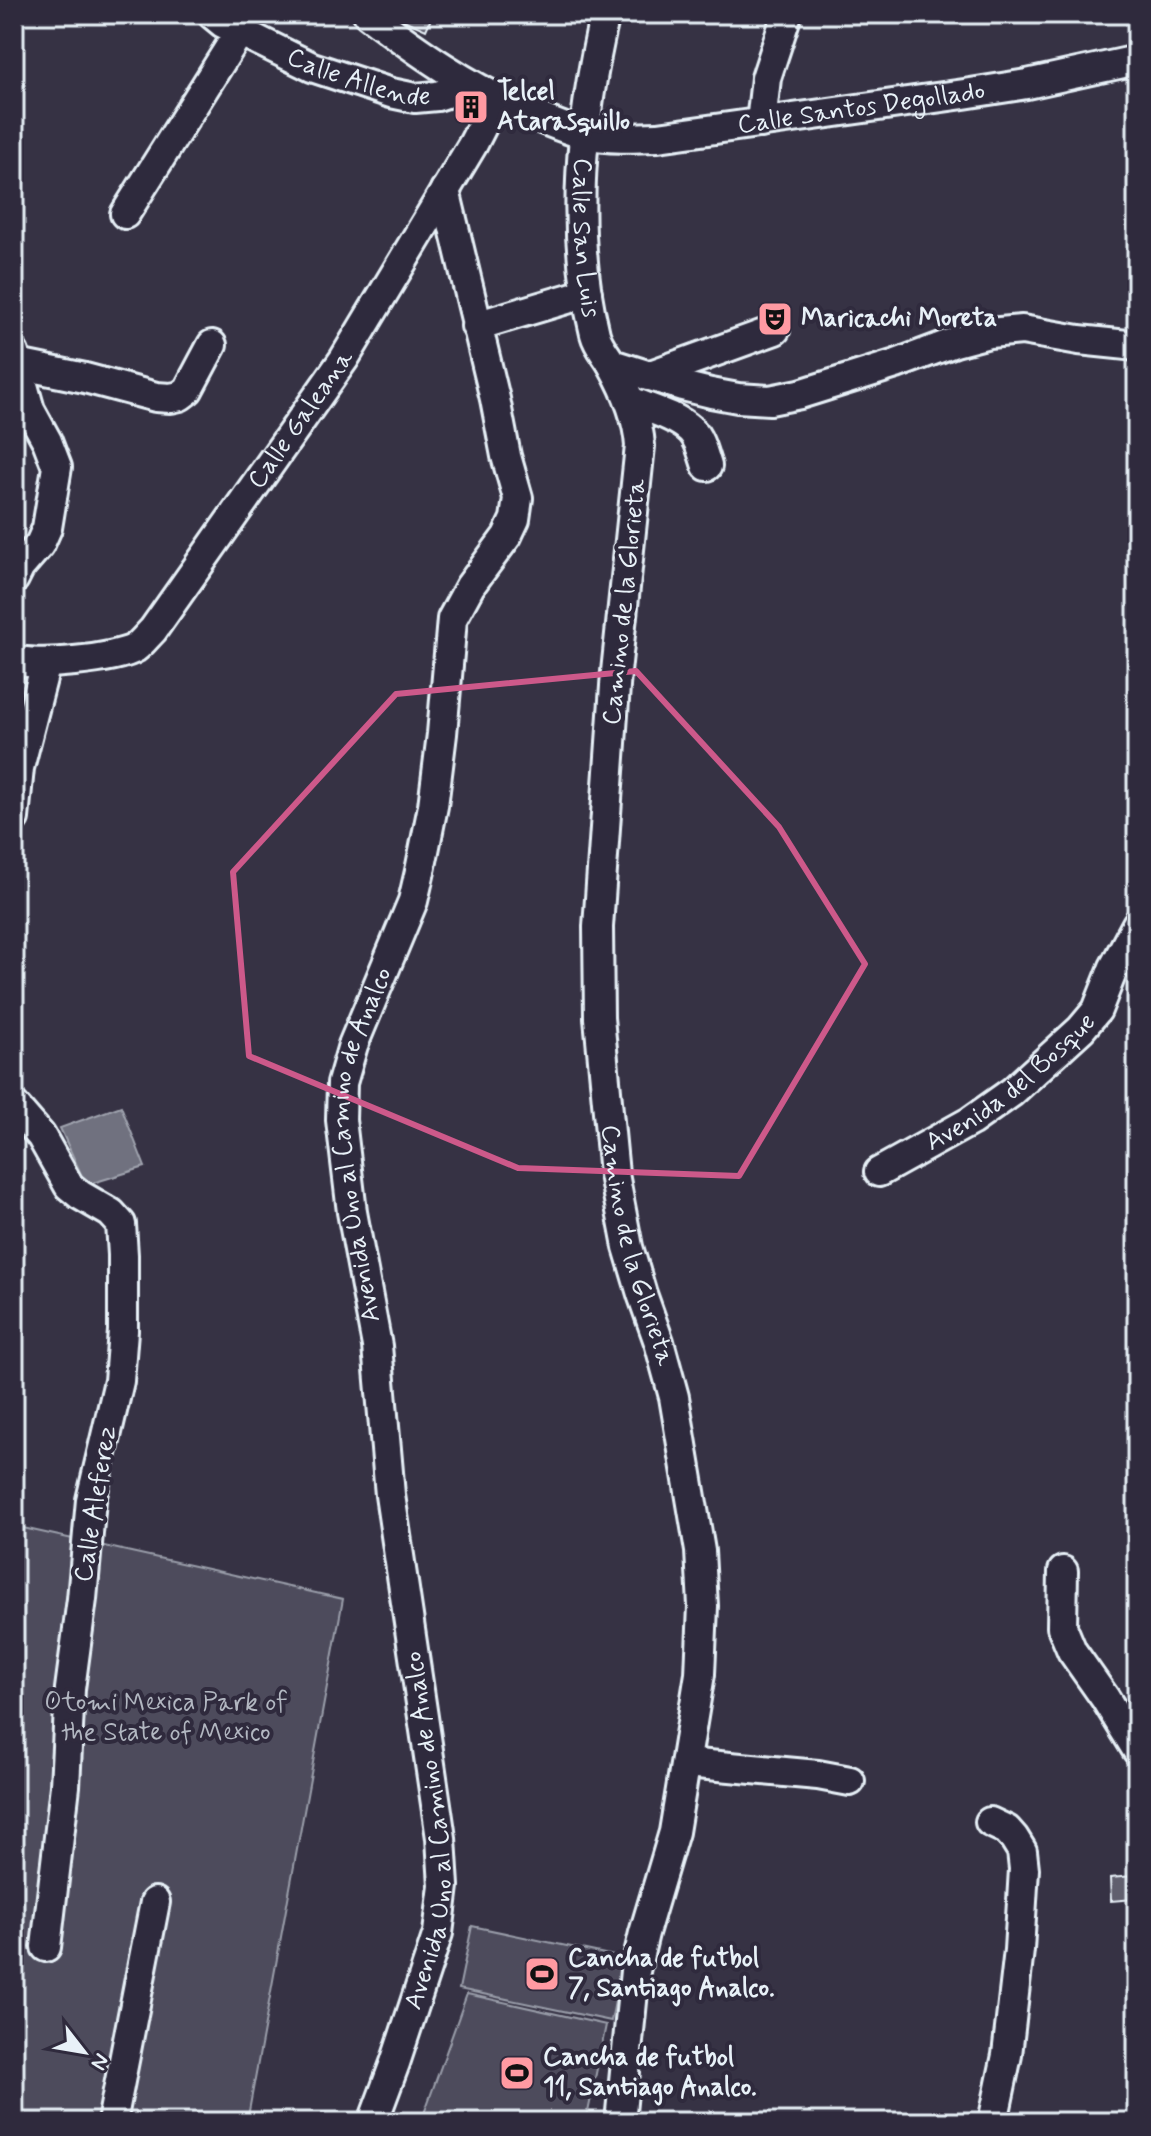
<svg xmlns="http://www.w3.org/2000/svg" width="1151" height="2136" font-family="Mynerve,sans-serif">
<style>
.green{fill:#4d4b5c;stroke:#9a9eaa;stroke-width:2}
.water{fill:#70717f;stroke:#a0a4af;stroke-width:2}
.building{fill:#605e6e;stroke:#e8f1f8;stroke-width:2}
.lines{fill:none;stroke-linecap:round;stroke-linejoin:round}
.minor-casing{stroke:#e8f1f8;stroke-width:34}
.minor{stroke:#2f2a3d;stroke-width:28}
.marked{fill:none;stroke:#cd598a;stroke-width:6;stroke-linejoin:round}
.labels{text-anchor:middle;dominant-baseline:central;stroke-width:8;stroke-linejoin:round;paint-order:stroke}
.street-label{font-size:26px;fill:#e8f1f8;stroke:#2f2a3d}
.poi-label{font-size:26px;font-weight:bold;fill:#e8f1f8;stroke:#2f2a3d;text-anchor:start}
.park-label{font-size:26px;fill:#b2b7c1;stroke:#2f2a3d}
</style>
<rect width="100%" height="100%" fill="#363244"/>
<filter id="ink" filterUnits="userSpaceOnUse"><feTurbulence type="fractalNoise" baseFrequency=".0125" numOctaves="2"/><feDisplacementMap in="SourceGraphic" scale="16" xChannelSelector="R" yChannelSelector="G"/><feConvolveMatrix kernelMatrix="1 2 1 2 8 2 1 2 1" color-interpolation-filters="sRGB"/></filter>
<g filter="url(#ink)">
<path class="green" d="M14,1526L343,1599L247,2122H14Z
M472,1926L624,1958L611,2021L459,1989Z
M467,1994L606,2025L586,2122H421Z"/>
<path class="water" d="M121,1106L145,1167L86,1185L60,1128Z"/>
<path class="building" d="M390,14H433L426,30Z
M469,94L488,104L477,125L453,110Z
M1133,1876L1134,1899L1111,1901L1110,1878Z"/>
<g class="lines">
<defs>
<g id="minor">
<path id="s1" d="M212,14L223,23L312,67L391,93L415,98L437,96L470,85"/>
<path id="s2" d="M368,14C418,52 468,87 526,112C544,120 564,129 584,134C608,139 634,138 658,137L964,94L1027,84L1137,60"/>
<path id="s3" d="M605,14C581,118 569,229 595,334C598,346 607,355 613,366C627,391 638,417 640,446L616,672L598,927L599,1018L614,1174L628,1247L642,1294L659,1342L674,1397L700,1551L703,1606L700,1674L674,1832L644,1933L635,1971L620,2122"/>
<path d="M761,123L766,78L787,14"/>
<path d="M125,214L240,31"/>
<path d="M476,326L587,293"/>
<path d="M14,353L30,410L47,441L57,467L47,528L40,544L20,567L14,579"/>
<path d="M17,364L85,378L156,397L171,398L180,396L188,390L212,345"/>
<path d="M612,364L682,386L711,393L738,398L770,400L800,394L896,364L955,342L989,333L1022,330L1079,340L1137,346"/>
<path d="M648,376L775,330"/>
<path d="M630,401C649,409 675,415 691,430C700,439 703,455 707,466"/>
<path id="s4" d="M14,659C32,668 117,659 135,648C141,644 147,636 153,630L344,359L473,144L496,99"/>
<path d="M14,818L19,768L46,663"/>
<path d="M14,1105L41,1136L69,1186L80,1195L111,1213L121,1224L123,1255V1331L119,1381L91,1500L82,1599L70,1689L65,1786L46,1947"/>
<path id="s5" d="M879,1172L971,1121L1012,1092L1081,1029L1097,1010L1114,967L1137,924"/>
<path d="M1063,1571L1062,1627L1072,1651L1105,1698L1137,1750"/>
<path d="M686,1763L818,1775L850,1781"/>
<path d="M990,1822L1007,1830L1014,1838L1022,1851L1024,1869L1019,1950L1007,2055L993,2122"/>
<path d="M112,2122L155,1902"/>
<path id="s6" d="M373,2122L395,2063L438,1933L444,1886L441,1838L390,1495L377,1346L352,1212L341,1120L342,1083L353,1045L413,901L420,871L433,806L442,734L452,619L470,586L507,536L515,519L518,498L506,456L495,399L445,190"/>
</g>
</defs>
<use href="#minor" class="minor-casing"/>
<use href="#minor" class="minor"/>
</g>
</g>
<path class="marked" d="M636,671L779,827L865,964L739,1176L518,1168L249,1056L233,872L396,694Z"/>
<defs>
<symbol id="building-square" viewBox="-11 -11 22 22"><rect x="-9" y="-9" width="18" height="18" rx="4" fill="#ff9aa2" stroke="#2f2a3d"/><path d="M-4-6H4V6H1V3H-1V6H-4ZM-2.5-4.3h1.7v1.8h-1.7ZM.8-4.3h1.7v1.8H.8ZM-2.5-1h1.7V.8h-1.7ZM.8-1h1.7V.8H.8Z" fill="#111"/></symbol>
<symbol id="theatre-square" viewBox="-11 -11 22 22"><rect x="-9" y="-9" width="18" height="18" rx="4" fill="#ff9aa2" stroke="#2f2a3d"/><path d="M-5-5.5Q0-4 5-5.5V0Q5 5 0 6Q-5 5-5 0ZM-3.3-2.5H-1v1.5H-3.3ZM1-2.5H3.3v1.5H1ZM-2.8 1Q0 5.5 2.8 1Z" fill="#111"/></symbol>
<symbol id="stadium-square" viewBox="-11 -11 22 22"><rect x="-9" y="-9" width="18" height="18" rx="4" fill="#ff9aa2" stroke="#2f2a3d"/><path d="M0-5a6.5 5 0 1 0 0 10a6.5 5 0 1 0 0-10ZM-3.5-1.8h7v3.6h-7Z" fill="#111"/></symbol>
</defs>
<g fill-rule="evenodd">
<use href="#building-square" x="451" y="87" width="40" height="40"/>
<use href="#theatre-square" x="755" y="299" width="40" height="40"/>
<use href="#stadium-square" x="522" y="1954" width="40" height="40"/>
<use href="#stadium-square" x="497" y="2053" width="40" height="40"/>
</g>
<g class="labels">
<g class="street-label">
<text stroke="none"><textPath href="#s1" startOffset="162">Calle Allende</textPath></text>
<text stroke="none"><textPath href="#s2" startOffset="528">Calle Santos Degollado</textPath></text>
<text stroke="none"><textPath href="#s3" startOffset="226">Calle San Luis</textPath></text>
<text stroke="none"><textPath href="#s4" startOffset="406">Calle Galeana</textPath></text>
<text transform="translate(625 602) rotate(-84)">Camino de la Glorieta</text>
<text stroke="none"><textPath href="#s5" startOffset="160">Avenida del Bosque</textPath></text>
<text stroke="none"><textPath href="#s6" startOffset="998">Avenida Uno al Camino de Analco</textPath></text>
<text stroke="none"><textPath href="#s3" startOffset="1250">Camino de la Glorieta</textPath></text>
<text transform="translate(96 1504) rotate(-81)">Calle Aleferez</text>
<text stroke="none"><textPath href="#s6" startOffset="302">Avenida Uno al Camino de Analco</textPath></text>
</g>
<g class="poi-label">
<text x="497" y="92">Telcel<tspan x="497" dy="30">Atarasquillo</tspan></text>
<text x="801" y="319">Maricachi Moreta</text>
<text x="568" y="1959">Cancha de futbol<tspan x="568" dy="30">7, Santiago Analco.</tspan></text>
<text x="543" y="2058">Cancha de futbol<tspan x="543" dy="30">11, Santiago Analco.</tspan></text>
</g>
<g class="park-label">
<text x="166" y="1703">Otomi Mexica Park of<tspan x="166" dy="30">the State of Mexico</tspan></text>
</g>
</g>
<rect width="1151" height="2136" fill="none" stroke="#2f2a3d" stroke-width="48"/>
<rect x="24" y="24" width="1103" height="2088" fill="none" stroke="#e8f1f8" stroke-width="3" filter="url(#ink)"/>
<g transform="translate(84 2052) rotate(121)" stroke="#2f2a3d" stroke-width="6" paint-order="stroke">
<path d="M0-6L14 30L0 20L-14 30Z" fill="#e8f1f8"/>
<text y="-12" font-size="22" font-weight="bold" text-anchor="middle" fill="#e8f1f8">N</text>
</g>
</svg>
